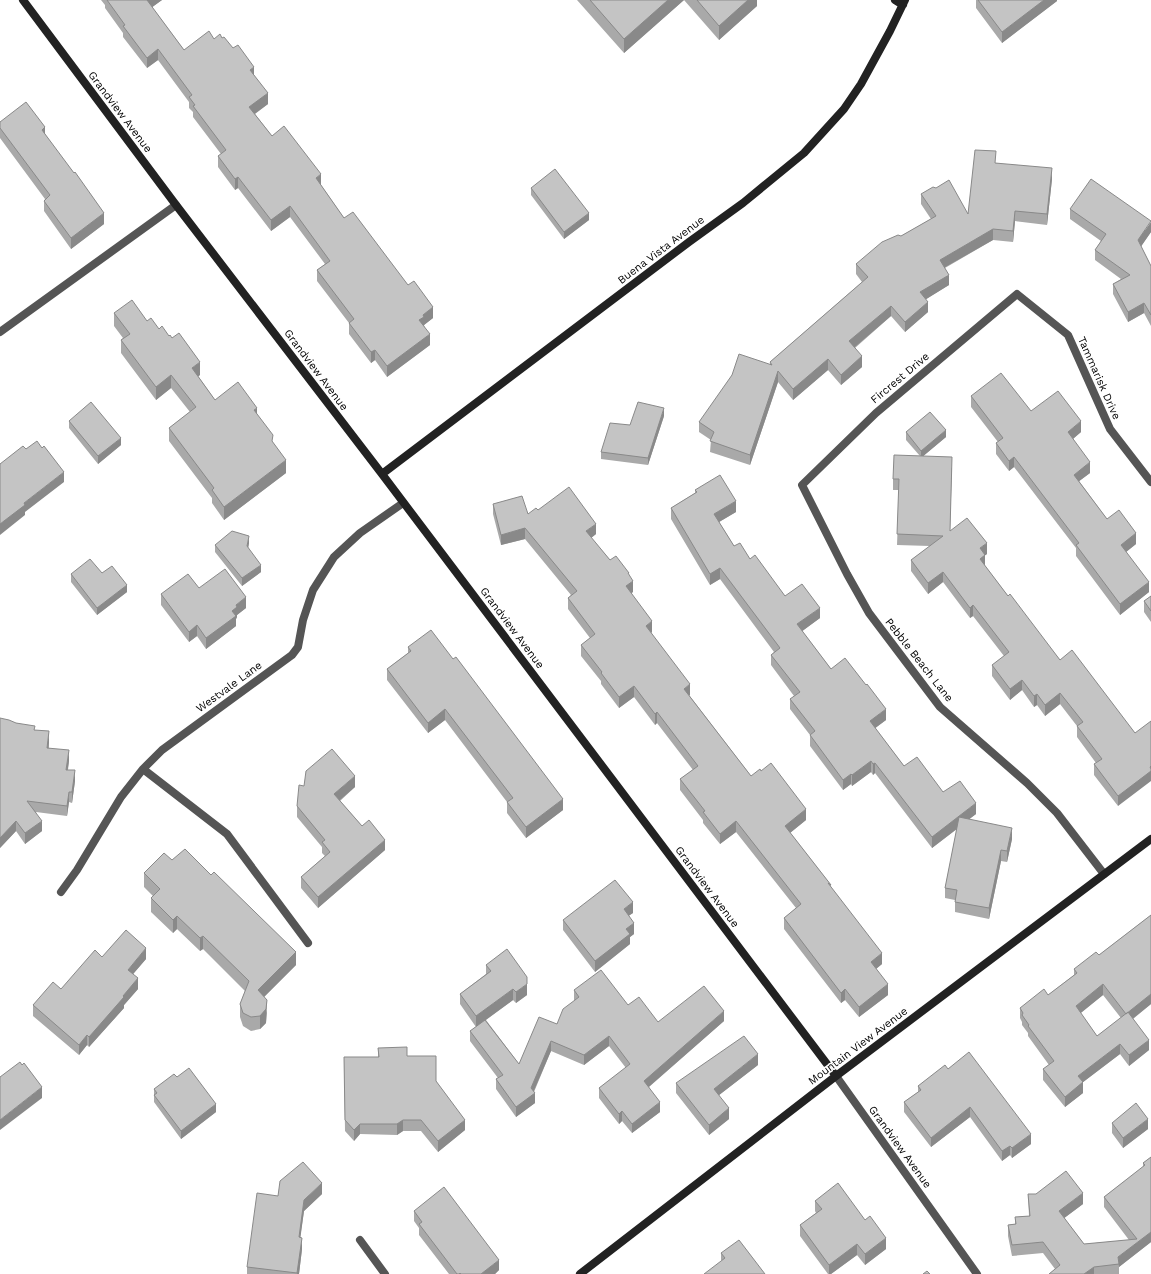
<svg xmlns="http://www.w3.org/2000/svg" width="1151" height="1274" font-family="'Work Sans',sans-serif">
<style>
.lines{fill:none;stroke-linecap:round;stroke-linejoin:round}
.street{stroke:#555;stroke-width:8}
.secondary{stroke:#222;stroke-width:8}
.wall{fill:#a9a9a9;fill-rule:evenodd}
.shaded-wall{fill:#898989}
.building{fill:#c4c4c4;stroke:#898989}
.labels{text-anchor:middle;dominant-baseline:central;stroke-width:3;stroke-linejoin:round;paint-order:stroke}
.street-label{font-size:11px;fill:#000;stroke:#fff}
</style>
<rect width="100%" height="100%" fill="#fff"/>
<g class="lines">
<path class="street" d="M0,332L176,205
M143,769L227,834L308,943
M1104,874L1057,813L1027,783L940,707L869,613L847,574L802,485L876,413L1017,294L1068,335L1110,429L1151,482
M61,892L77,870L121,797L143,769L162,750L292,655L298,647L303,620L313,590L334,557L360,533L403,503
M836,1076L977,1274
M360,1240L385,1274"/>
<path class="secondary" d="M23,0L176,205L382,474L836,1076
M895,0L903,5
M382,474L689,242L743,203L804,153L844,109L861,84L890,31L905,0
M580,1274L836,1076L1151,839"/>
</g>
<path class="wall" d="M101,0H162L152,7L184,50L214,39L254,75L268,104L255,114L272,136L321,184V185L344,218L408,285L433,318L424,325L430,345L387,377L375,360L371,363L349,334V323L317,281V270L325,264L290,217L271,231L238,188L235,190L218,167V156L221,154L193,117V112L189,108V102L158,60L147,68L123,37V33L105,8V5Z
M577,0H684L624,53Z
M684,0H757V6L719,40Z
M976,0H1057V1L1002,43L976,8Z
M0,122L45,134L104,224L71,249L44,211V201L45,199L0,138Z
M996,163L1052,179L1047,225L1015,221L1013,242L993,240L945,268L949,285L926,299L928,312L905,332L891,316L855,348L862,367L841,385L828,370L793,400L778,382L750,465L710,452L711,440L699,432V422L770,364V362L862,282L856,274V264L901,236L931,219L921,204V194L968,214Z
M531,188L589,220L564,239L531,195Z
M1070,209L1151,232L1141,246L1151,266V326L1144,313L1128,322L1113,294V284L1121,279L1095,260V250L1101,241L1070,219Z
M114,313L147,321L169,336L200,375L198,376L215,400L257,414L273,443L286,473L224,520L212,503V498L169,441V428L190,412L171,388L156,400L121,353V340L123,338L114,326Z
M971,396L1031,411L1081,432L1073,439L1090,473L1079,481L1107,519L1136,544L1126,552L1149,592L1120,615L1076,556V548L1014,467L1009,471L996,454V443L998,442L971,407Z
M664,416L648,465L601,459V452Z
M69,421L121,445L98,464L69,428Z
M906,432L946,437L923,456L952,468L950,531L987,554L985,555V566L1008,596L1060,660L1135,733L1118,806L1094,775V764L1096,763L1077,737V726L1060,704L1045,716L1037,705L1034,707L1022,690L1010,700L992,676V665L1004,656L973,616L970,618L943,582L928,594L911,571V560L930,546L897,545L899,490H893V479L920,456L906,440Z
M695,490L736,512L719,522L734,546L750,559L785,596L820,618L802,631L831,669L886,720L875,728L904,766L976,814L969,819L1012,839L1007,862L1001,861L989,919L955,912V900L945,898V888L957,829L932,848L875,773L873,775L871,772L852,786L851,784L843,790L810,746V735L790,709V699L794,696L771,665V655L774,652L720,579L710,585L671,519V508L695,493Z
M493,504L528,514L538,510L596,534L591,538L610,560L629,575L633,592L631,593L652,632L651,633L689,695L751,776L806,820L790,833L831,885V887L882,964L876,969L888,995L859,1017L845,1000L841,1003L784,929V918L796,908L736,832L720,844L703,823V820L680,790V779L693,770L657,723L655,725L634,697L619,708L601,684V681L581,656V645L590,638L568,609V598L571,595L525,539L501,545L493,514Z
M249,543L248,548L261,572L242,586L215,552V545Z
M102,573L127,592L97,615L71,582V574Z
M199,588L246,608L237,615V617L236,619V626L206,649L197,636L189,642L161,605V594Z
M1151,596V622L1144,612V601Z
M408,647L563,810L526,838L507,813V802L445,720L428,733L387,680V669L408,653Z
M16,723L35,730L49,742V748L69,761L68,770L75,781L72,803L69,802L67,816L36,812L42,831L25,844L16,831L0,848Z
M304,786L355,787L340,801L362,826L385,850L318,908L301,888V877L325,856L322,853V847L297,817V806Z
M172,860L296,965L264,997L267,1013L266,1023L260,1029L251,1031L243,1026L240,1017V1004L245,991L203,949L200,951L177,929L173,933L151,912V898L153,896L144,887V873Z
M633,913L629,915L634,934L630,937V944L595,972L563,930V920Z
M1151,915V1004L1133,1019L1149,1050L1129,1066L1120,1054L1083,1082V1093L1065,1107L1043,1080V1069L1049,1065L1028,1036V1033L1022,1025V1022L1020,1018V1008L1048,995L1074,975V969L1099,955ZM1103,995L1121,1018L1097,1036L1080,1013Z
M102,957L146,959L133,974L138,989L124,1005V1008L89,1047L87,1045L79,1055L33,1016V1005L61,989Z
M486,965L527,995L516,1003L513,1000L486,1020L519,1064L557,1024L575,1001L574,1000V990L628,1005L658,1022L724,1021L649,1087L660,1112L632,1133L622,1121L619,1124L599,1098V1088L626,1068L609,1046L584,1065L551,1051L534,1092L535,1103L516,1117L496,1089V1079L498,1078L470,1041V1031L476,1027L460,1004V994L486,974Z
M378,1048L407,1056L436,1081L465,1130L438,1152L421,1131H403L397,1135L360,1134L354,1141L345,1131L344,1057H378Z
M758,1065L719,1095L729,1119L709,1135L676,1093V1083Z
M948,1069L1031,1144L1012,1158L1010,1155L1002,1161L970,1117L931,1147L904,1112V1102L918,1092V1086Z
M177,1077L216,1112L181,1139L154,1102V1089Z
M1112,1123L1148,1129L1123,1148L1112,1133Z
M1151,1157V1242L1119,1267V1274H1049L1055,1269L1043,1253L1012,1256L1008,1236V1225L1015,1224V1217L1029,1216L1028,1194L1083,1204L1064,1218L1084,1244L1129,1240L1104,1207V1197L1143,1167V1163Z
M322,1194L304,1211L300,1238L302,1249L299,1274H247V1267L278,1196Z
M815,1201L865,1220L886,1249L865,1265L857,1255L831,1274H828L800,1236V1225L816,1213L815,1211Z
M414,1211L499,1270L495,1274H449L419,1235V1228L414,1221Z
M721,1253L765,1274L721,1260Z"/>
<path class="shaded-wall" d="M147,0H162L147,11Z
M668,0H684L624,53V39Z
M748,0H757V6L719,40V26Z
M1044,0H1057V1L1002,43V32Z
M158,49V60L147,68V58Z
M254,67V77L250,70Z
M268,93V104L249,118V107Z
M45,127V138L42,130Z
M1052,168V179L1047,225V214Z
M321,174V184L316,189V178Z
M238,177V188L235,190V179Z
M290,206V217L271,231V220Z
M1015,211V221L1013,242V231Z
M104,213V224L71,249V238Z
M589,213V220L564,239V232Z
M1151,222V232L1138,251V240Z
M993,229V240L940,270V260Z
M949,275V285L920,303V292Z
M928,302V312L905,332V322Z
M1144,303V313L1128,322V312Z
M891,306V316L849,352V341Z
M433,307V318L424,325V327L419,320L423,315Z
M430,334V345L387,377V366Z
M375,350V360L371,363V352Z
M862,356V367L841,385V375Z
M828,359V370L793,400V389Z
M200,362V375L192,381V368Z
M778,371V382L750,465V455Z
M171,375V388L156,400V387Z
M257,408V421L254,410Z
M664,408V416L648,465V458Z
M1081,421V432L1068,443V432Z
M946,430V437L921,458V451Z
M121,438V445L98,464V456Z
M1014,457V467L1009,471V461Z
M286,460V473L224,520V507Z
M1090,462V473L1074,485V475Z
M64,472V482L25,512V515L0,535V524L24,503Z
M736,501V512L714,525V514Z
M596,524V534L586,542V531Z
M525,528V539L501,545V535Z
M1136,533V544L1121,556V545Z
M249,536V543L247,554V546Z
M987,543V554L980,559V548Z
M985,555V566L980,559Z
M261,565V572L242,586V578Z
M720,568V579L710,585V574Z
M943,572V582L928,594V583Z
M633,581V592L626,597V586Z
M1149,582V592L1120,615V604Z
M127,585V592L97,615V608Z
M246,597V608L237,615V617L236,619V626L206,649V638L232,611L236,605Z
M973,605V616L970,618V608Z
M820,608V618L797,635V624Z
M652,621V632L646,637V626Z
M197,625V636L189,642V632Z
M1022,680V690L1010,700V689Z
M690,684V695L684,699V689Z
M634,686V697L619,708V697Z
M1060,693V704L1045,716V705Z
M1037,694V705L1034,707V696Z
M445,709V720L428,733V723Z
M886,709V720L870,732V721Z
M657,712V723L655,725V714Z
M49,731V742L47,758V748Z
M69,750V761L66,780V770Z
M871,761V772L852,786V775Z
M875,763V773L873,775V764Z
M1151,766V781L1118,806V796Z
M75,770V781L72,803V792Z
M851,774V784L843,790V780Z
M355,776V787L334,805V794Z
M69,792V802L67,816V806Z
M563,799V810L526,838V827Z
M976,803V814L932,848V837Z
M806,809V820L785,837V826Z
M16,821V831L0,848V838Z
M42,821V831L25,844V833Z
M736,821V832L720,844V834Z
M1012,828V839L1007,862V851Z
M385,840V850L318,908V897Z
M1001,850V861L989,919V908Z
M633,902V913L624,919V909Z
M177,916V929L173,933V920Z
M634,923V934L630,937V944L595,972V961L626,929Z
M203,936V949L200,951V938Z
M146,948V959L128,980V970Z
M296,952V965L258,1003V990Z
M882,953V964L871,973V962Z
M138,978V989L124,1005V1008L89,1047V1037Z
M527,984V995L516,1003V992Z
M888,984V995L859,1017V1007Z
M1103,984V995L1076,1017V1006Z
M513,989V1000L476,1027V1016Z
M845,989V1000L841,1003V993Z
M1151,994V1004L1126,1024V1014Z
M267,1000L266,1023L260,1029V1016Z
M724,1011V1021L644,1091V1081Z
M87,1035V1045L79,1055V1045Z
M609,1036V1046L584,1065V1055Z
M1149,1040V1050L1129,1066V1055Z
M551,1041V1051L532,1095L535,1093V1103L516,1117V1107L531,1088Z
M1120,1044V1054L1078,1086V1076Z
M758,1054V1065L714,1099V1089Z
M1083,1082V1093L1065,1107V1097Z
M42,1087V1098L0,1130V1120Z
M660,1102V1112L632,1133V1124Z
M216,1104V1112L181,1139V1131Z
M970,1107V1117L931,1147V1138Z
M729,1108V1119L709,1135V1125Z
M622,1111V1121L619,1124V1114Z
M1148,1119V1129L1123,1148V1138Z
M403,1120V1131L397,1135V1124Z
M465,1120V1130L438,1152V1141Z
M360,1124V1134L354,1141V1130Z
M1031,1134V1144L1012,1158V1148Z
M1010,1146V1155L1002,1161V1151Z
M322,1183V1194L304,1211L299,1248V1237L304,1200Z
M1083,1193V1204L1059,1222V1211Z
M1151,1232V1242L1119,1267L1118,1257Z
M302,1238V1249L299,1274H297Z
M886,1238V1249L865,1265V1254Z
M857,1244V1255L831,1274H829V1265Z
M499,1260V1270L495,1274H481Z
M1094,1267V1274H1084Z"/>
<path class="building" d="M107,0H148H147L184,50L209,31L214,39L220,34L222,38L224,37L233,48L238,45L254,67L250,70L268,93L249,107L272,136L284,126L321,174L316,178L344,218L353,212L408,285L414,281L433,307L423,315L424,317L419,320L430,334L387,366L375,350L371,352L349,323L354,319L317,270L330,261L290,206L271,220L238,177L235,179L218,156L226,150L193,106L195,105L189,97L192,95L158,49L147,58L123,26L125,25Z
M590,0H668L624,39Z
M697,0H748L719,26Z
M978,0H1044L1002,32Z
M26,102L45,127L42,130L74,173L75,172L104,213L71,238L44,201L50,195L0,128V122Z
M975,150L996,151L995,163L1052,168L1047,214L1015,211L1013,231L993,229L940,260L949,275L920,292L928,302L905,322L891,306L849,341L862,356L841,375L828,359L793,389L778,371L750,455L710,441L714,432L699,422L732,375L739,354L772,365L770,362L868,277L856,264L882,242L898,235L901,236L936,216L921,194L933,187L936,188L949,180L968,214Z
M555,169L589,213L564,232L531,188Z
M1091,179L1151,221L1138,240L1151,266V315L1144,303L1128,312L1113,284L1130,275L1095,250L1106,234L1070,209Z
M132,300L147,321L151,318L159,329L162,326L169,336L170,335L172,338L179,333L200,362L192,368L215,400L238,382L257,408L254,410L273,435L272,441L286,460L224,507L212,490L214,488L169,428L196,407L171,375L156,387L121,340L130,334L114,313Z
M1001,373L1031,411L1058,391L1081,421L1068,432L1090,462L1074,475L1107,519L1119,510L1136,533L1121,545L1149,582L1120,604L1076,545L1079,543L1014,457L1009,461L996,443L1003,438L971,396Z
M91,402L121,438L98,456L69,421Z
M638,402L664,408L648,458L601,452L610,423L630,425Z
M930,412L946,430L921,451L906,432Z
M37,441L42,448L44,446L64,472L24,503L25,505L0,524V464L23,446L26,449Z
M894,455L952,457L950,531L967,518L987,543L980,548L985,555L980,559L1008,596L1010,594L1060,660L1072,650L1135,733L1151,721V766L1150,767L1151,769V771L1118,796L1094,764L1102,759L1077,726L1083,722L1060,693L1045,705L1037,694L1034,696L1022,680L1010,689L992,665L1009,652L973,605L970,608L943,572L928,583L911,560L943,536L897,534L899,479H893Z
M720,475L736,501L714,514L734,546L740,543L750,559L755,555L785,596L802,584L820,608L797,624L831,669L845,658L866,685L867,684L886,709L870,721L904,766L917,757L943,792L960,781L976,803L932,837L875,763L873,764L871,761L852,775L851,774L843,780L810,735L815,731L790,699L800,692L771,655L780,648L720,568L710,574L671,508L697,492L695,490Z
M569,487L596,524L586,531L610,560L616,556L629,573H628L633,581L626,586L652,621L646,626L690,684L684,689L751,776L760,769L761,771L771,763L806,809L785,826L831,885L828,883L882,953L871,962L888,984L859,1007L845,989L841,993L784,918L801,904L736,821L720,834L703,812L705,811L680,779L698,766L657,712L655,714L634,686L619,697L601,673L602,672L581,645L595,634L568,598L577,591L525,528L501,535L493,504L522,496L528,514L536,508L538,510Z
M232,531L249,536L247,546L261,565L242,578L215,545Z
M90,559L102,573L112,566L127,585L97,608L71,574Z
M225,569L246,597L236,605L237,607L232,611L236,616L206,638L197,625L189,632L161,594L188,574L199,588Z
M1151,596V611L1144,601Z
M431,630L453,659L456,657L563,799L526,827L507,802L513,798L445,709L428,723L387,669L411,651L408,647Z
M0,718L9,720L16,723L35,726L34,730L49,731L47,748L69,750L66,770H75L72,792H69L67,806L27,801L42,821L25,833L16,821L0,838Z
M332,749L355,776L334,794L362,826L369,820L385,840L318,897L301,877L330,852L322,842L325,840L297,806L299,785L304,786L306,771Z
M959,817L1012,828L1007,851L1001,850L989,908L955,902L957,890L945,888Z
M185,849L211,875L214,872L296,952L258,990L267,1000L266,1009L260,1016L251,1017L243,1013L240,1004L249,981L203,936L200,938L177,916L173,920L151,898L160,889L144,873L164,853L172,860Z
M615,880L633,902L624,909L634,923L626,929L630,934L595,961L563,920Z
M1151,915V994L1126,1014L1103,984L1076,1006L1097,1036L1128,1012L1149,1040L1129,1055L1120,1044L1078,1076L1083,1082L1065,1097L1043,1069L1054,1061L1028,1026L1029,1025L1022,1015L1023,1013L1020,1008L1044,989L1048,995L1077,973L1074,969L1096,952L1099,955Z
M126,930L146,948L128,970L138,978L123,996L124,997L89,1037L87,1035L79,1045L33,1005L53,982L61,989L95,950L102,957Z
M507,949L527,977V984L516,992L513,989L476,1016L460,994L491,971L486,965Z
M601,970L628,1005L639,997L658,1022L704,986L724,1011L644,1081L660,1102L632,1124L622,1111L619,1114L599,1088L630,1064L609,1036L584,1055L551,1041L531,1088L535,1093L516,1107L496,1079L503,1075L470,1031L485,1020L519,1064L539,1017L557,1024L563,1009L579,997L574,990Z
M744,1036L758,1054L714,1089L729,1108L709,1125L676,1083Z
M407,1047V1056H436V1081L465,1120L438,1141L421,1120H403L397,1124H360L354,1130L345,1120L344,1057H379L378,1048Z
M969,1052L1031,1134L1012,1148L1010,1146L1002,1151L970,1107L931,1138L904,1102L921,1090L918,1086L945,1065L948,1069Z
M20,1062L22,1065L24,1063L42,1087L0,1120V1077Z
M189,1068L216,1104L181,1131L154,1095L157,1093L154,1089L174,1074L177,1077Z
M1136,1103L1148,1119L1123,1138L1112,1123Z
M1151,1157V1232L1118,1257L1119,1264L1094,1267L1084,1274H1049L1060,1265L1043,1242L1012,1245L1008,1225L1016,1224L1015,1217L1030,1216L1028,1194H1036L1066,1171L1083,1193L1059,1211L1084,1244L1137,1239L1104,1197L1145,1165L1143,1163Z
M303,1162L322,1183L304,1200L299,1237L302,1238L297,1273L247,1267L257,1193L278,1196L280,1181Z
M838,1183L865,1220L870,1216L886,1238L865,1254L857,1244L829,1265L800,1225L822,1209L815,1201Z
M444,1187L499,1260L481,1274H461L460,1273L459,1274H457L419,1224L422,1222L414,1211Z
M739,1240L765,1274H704L725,1258L721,1253Z
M927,1271L930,1274H923Z"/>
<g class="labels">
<g class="street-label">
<text transform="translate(120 112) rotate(53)">Grandview Avenue</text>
<text transform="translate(661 250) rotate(-37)">Buena Vista Avenue</text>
<text transform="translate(316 370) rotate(53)">Grandview Avenue</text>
<text transform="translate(900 378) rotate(-40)">Fircrest Drive</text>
<text transform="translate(1099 378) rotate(66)">Tammarisk Drive</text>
<text transform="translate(512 628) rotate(53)">Grandview Avenue</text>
<text transform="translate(919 660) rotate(52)">Pebble Beach Lane</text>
<text transform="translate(229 687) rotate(-36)">Westvale Lane</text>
<text transform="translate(707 887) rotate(53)">Grandview Avenue</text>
<text transform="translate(858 1046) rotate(-37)">Mountain View Avenue</text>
<text transform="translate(900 1147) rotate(54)">Grandview Avenue</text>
</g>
</g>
</svg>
